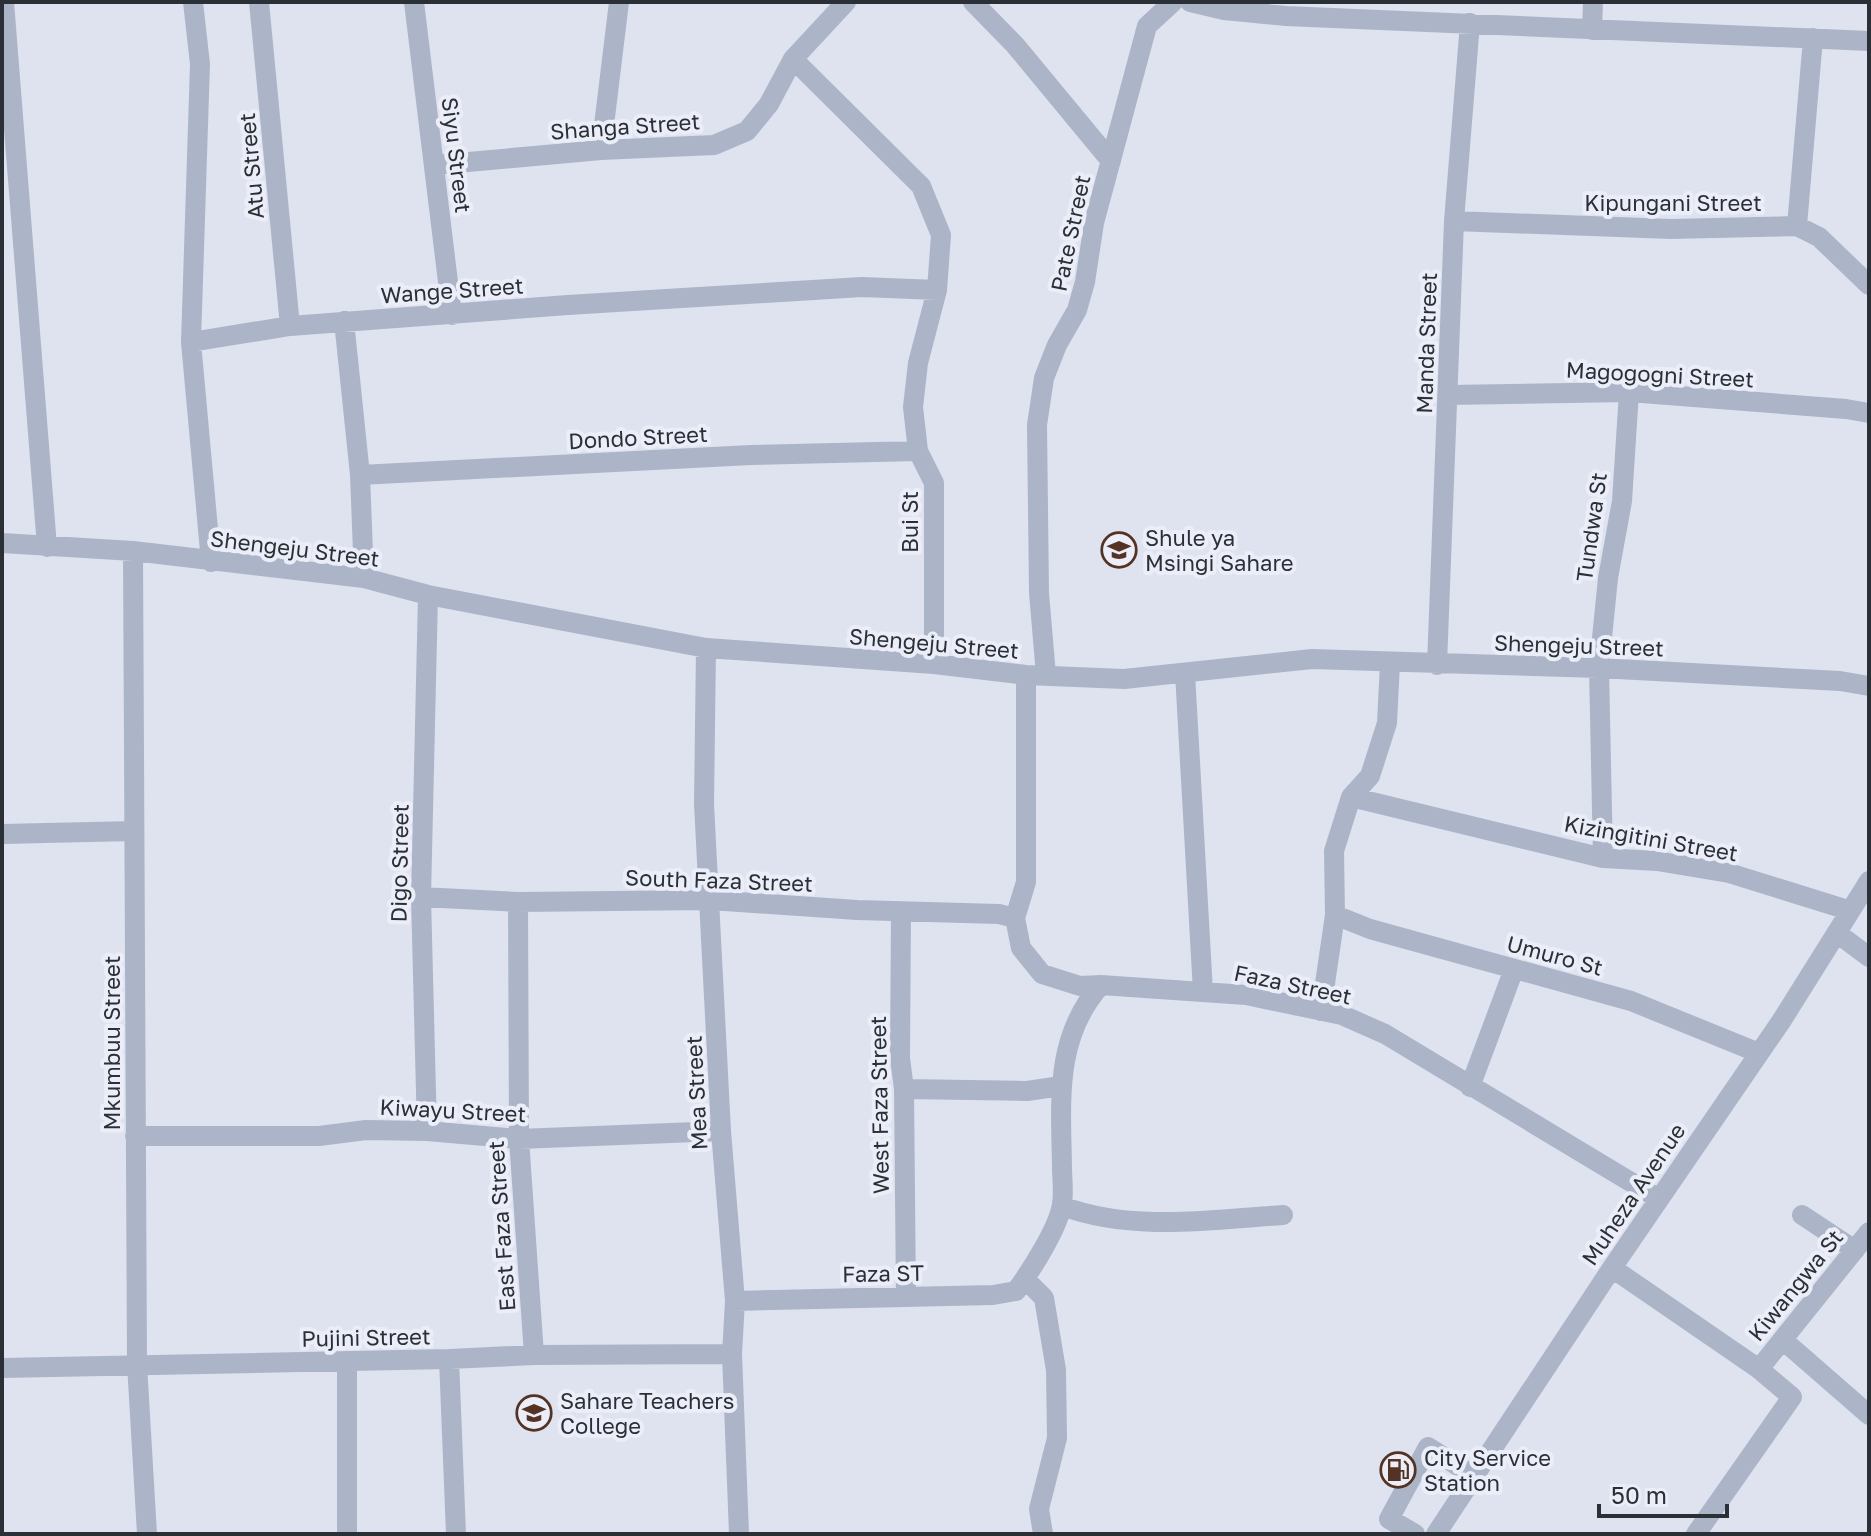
<svg xmlns="http://www.w3.org/2000/svg" width="1871" height="1536" font-family="'Golos Text',sans-serif">
<style>
.lines{fill:none;stroke-linecap:round;stroke-linejoin:round}
.minor{stroke:#acb5c7;stroke-width:20}
.labels{text-anchor:middle;dominant-baseline:central;stroke-width:8;stroke-linejoin:round;paint-order:stroke}
.street-label{font-size:22px;fill:#2a3036;stroke:#ebeef8}
.poi-label{font-size:22px;fill:#2a3036;stroke:#ebeef8;text-anchor:start}
</style>
<rect width="100%" height="100%" fill="#dfe3f0"/>
<g class="lines">
<path class="minor" d="M4,2L47,547
M259,2L290,326
M414,2L452,315
M973,2L1015,45L1111,161
M1190,2L1224,10L1286,16L1869,41
M1592,30L1593,2
M793,59L921,186L941,235L937,290L918,363L913,407L918,451L934,483V664
M601,150L619,2
M435,165L601,150L714,145L747,131L769,104L793,59L846,2
M1454,221L1671,229L1797,226L1819,237L1869,285
M1797,226L1813,38
M344,321L360,475L364,578
M191,342L200,64L193,2
M1448,395L1629,392L1846,409L1869,413
M360,475L751,455L918,451
M2,543L133,551L364,578L428,595L706,648L934,664L1026,675L1124,679L1312,659L1599,668L1840,681L1869,686
M133,551L137,1364L147,1534
M211,562L191,342L290,326L568,305L862,287L937,290
M706,648L704,804L721,1131L735,1301L732,1354L739,1534
M1437,665L1454,221L1470,23
M1185,673L1203,992
M1026,675V882L1015,918L1021,948L1042,974L1080,986L1101,985
M1046,675L1039,593L1037,425L1044,378L1057,345L1077,310L1085,282L1094,223L1147,26L1173,2
M1351,797L1603,858L1657,861L1729,873L1848,910
M2,834L134,831
M1603,858L1599,668L1608,578L1622,501L1629,392
M421,897L518,902L710,900L857,910L999,914L1015,918
M518,902L519,1139L534,1355
M901,912L900,1058L904,1089L906,1297
M1335,915L1370,929L1631,1001L1759,1053
M1837,933L1869,957
M1321,1011L1335,915L1334,851L1351,797L1370,776L1387,723L1390,663
M1470,1087L1514,969
M904,1089L1027,1091L1061,1086
M427,1131L421,897L428,595
M135,1136H319L366,1130L427,1131L519,1139L721,1131
M1062,1206C1132,1232 1210,1220 1283,1215
M1802,1215L1855,1250
M1612,1268L1759,1369L1792,1397L1696,1534
M1025,1279L1044,1298L1056,1370L1057,1438L1039,1509L1043,1534
M735,1301L993,1295L1016,1291C1030,1272 1059,1227 1062,1204C1064,1192 1062,1179 1062,1167C1061,1102 1054,1037 1101,985L1246,995L1342,1015L1385,1034L1659,1199
M1783,1340L1869,1415
M449,1359L456,1534
M2,1368L449,1359L534,1355L732,1354
M1759,1369L1869,1232
M347,1534V1361
M1415,1534L1389,1519L1428,1447L1474,1476
M1436,1534L1612,1268L1782,1020L1869,881"/>
</g>
<defs>
<symbol id="school-ring" viewBox="-11 -11 22 22"><circle r="9.5" fill="#ebeef8" stroke="#543224" stroke-width="1.5"/><path d="M0-5L7-2L0 1L-7-2ZM-4 1L0 2.5L4 1V4Q0 6-4 4Z" fill="#543224"/></symbol>
<symbol id="university-ring" viewBox="-11 -11 22 22"><circle r="9.5" fill="#ebeef8" stroke="#543224" stroke-width="1.5"/><path d="M0-5L7-2L0 1L-7-2ZM-4 1L0 2.5L4 1V4Q0 6-4 4Z" fill="#543224"/></symbol>
<symbol id="fuel-ring" viewBox="-11 -11 22 22"><circle r="9.5" fill="#ebeef8" stroke="#543224" stroke-width="1.5"/><path d="M-5.5-6h7V0h2V4h1.3V-2.5L3-4.5l.8-.8L6-3V5H2.5V1h-1V6h-7ZM-4.2-4.7v3.2H.2V-4.7Z" fill="#543224"/></symbol>
</defs>
<g fill-rule="evenodd">
<use href="#school-ring" x="1099" y="530" width="40" height="40"/>
<use href="#university-ring" x="514" y="1393" width="40" height="40"/>
<use href="#fuel-ring" x="1378" y="1450" width="40" height="40"/>
</g>
<g class="labels">
<g class="street-label">
<text transform="translate(625 126) rotate(-4)">Shanga Street</text>
<text transform="translate(457 155) rotate(83)">Siyu Street</text>
<text transform="translate(251 166) rotate(-95)">Atu Street</text>
<text x="1673" y="202">Kipungani Street</text>
<text transform="translate(1070 233) rotate(-78)">Pate Street</text>
<text transform="translate(452 290) rotate(-4)">Wange Street</text>
<text transform="translate(1426 343) rotate(-88)">Manda Street</text>
<text transform="translate(1660 374) rotate(3)">Magogogni Street</text>
<text transform="translate(638 437) rotate(-3)">Dondo Street</text>
<text transform="translate(909 522) rotate(-90)">Bui St</text>
<text transform="translate(1591 527) rotate(-82)">Tundwa St</text>
<text transform="translate(295 548) rotate(7)">Shengeju Street</text>
<text transform="translate(934 643) rotate(5)">Shengeju Street</text>
<text transform="translate(1579 645) rotate(2)">Shengeju Street</text>
<text transform="translate(1651 838) rotate(10)">Kizingitini Street</text>
<text transform="translate(399 863) rotate(-89)">Digo Street</text>
<text transform="translate(719 880) rotate(2)">South Faza Street</text>
<text transform="translate(1555 955) rotate(15)">Umuro St</text>
<text transform="translate(1293 984) rotate(12)">Faza Street</text>
<text transform="translate(111 1043) rotate(-90)">Mkumbuu Street</text>
<text transform="translate(696 1093) rotate(-93)">Mea Street</text>
<text transform="translate(879 1105) rotate(-91)">West Faza Street</text>
<text transform="translate(453 1110) rotate(3)">Kiwayu Street</text>
<text transform="translate(1633 1194) rotate(-56)">Muheza Avenue</text>
<text transform="translate(501 1226) rotate(-94)">East Faza Street</text>
<text transform="translate(883 1273) rotate(-1)">Faza ST</text>
<text transform="translate(1795 1285) rotate(-51)">Kiwangwa St</text>
<text transform="translate(366 1337) rotate(-1)">Pujini Street</text>
</g>
<g class="poi-label">
<text x="1145" y="537">Shule ya<tspan x="1145" dy="25">Msingi Sahare</tspan></text>
<text x="560" y="1400">Sahare Teachers<tspan x="560" dy="25">College</tspan></text>
<text x="1424" y="1457">City Service<tspan x="1424" dy="25">Station</tspan></text>
</g>
</g>
<rect width="1871" height="1536" fill="none" stroke="#2a3036" stroke-width="8"/>
<path d="M1599 1504v12h128v-12" fill="none" stroke="#2a3036" stroke-width="4"/>
<text x="1611" y="1504" font-size="24" fill="#2a3036" stroke="#ebeef8" stroke-width="6" paint-order="stroke">50 m</text>
</svg>
